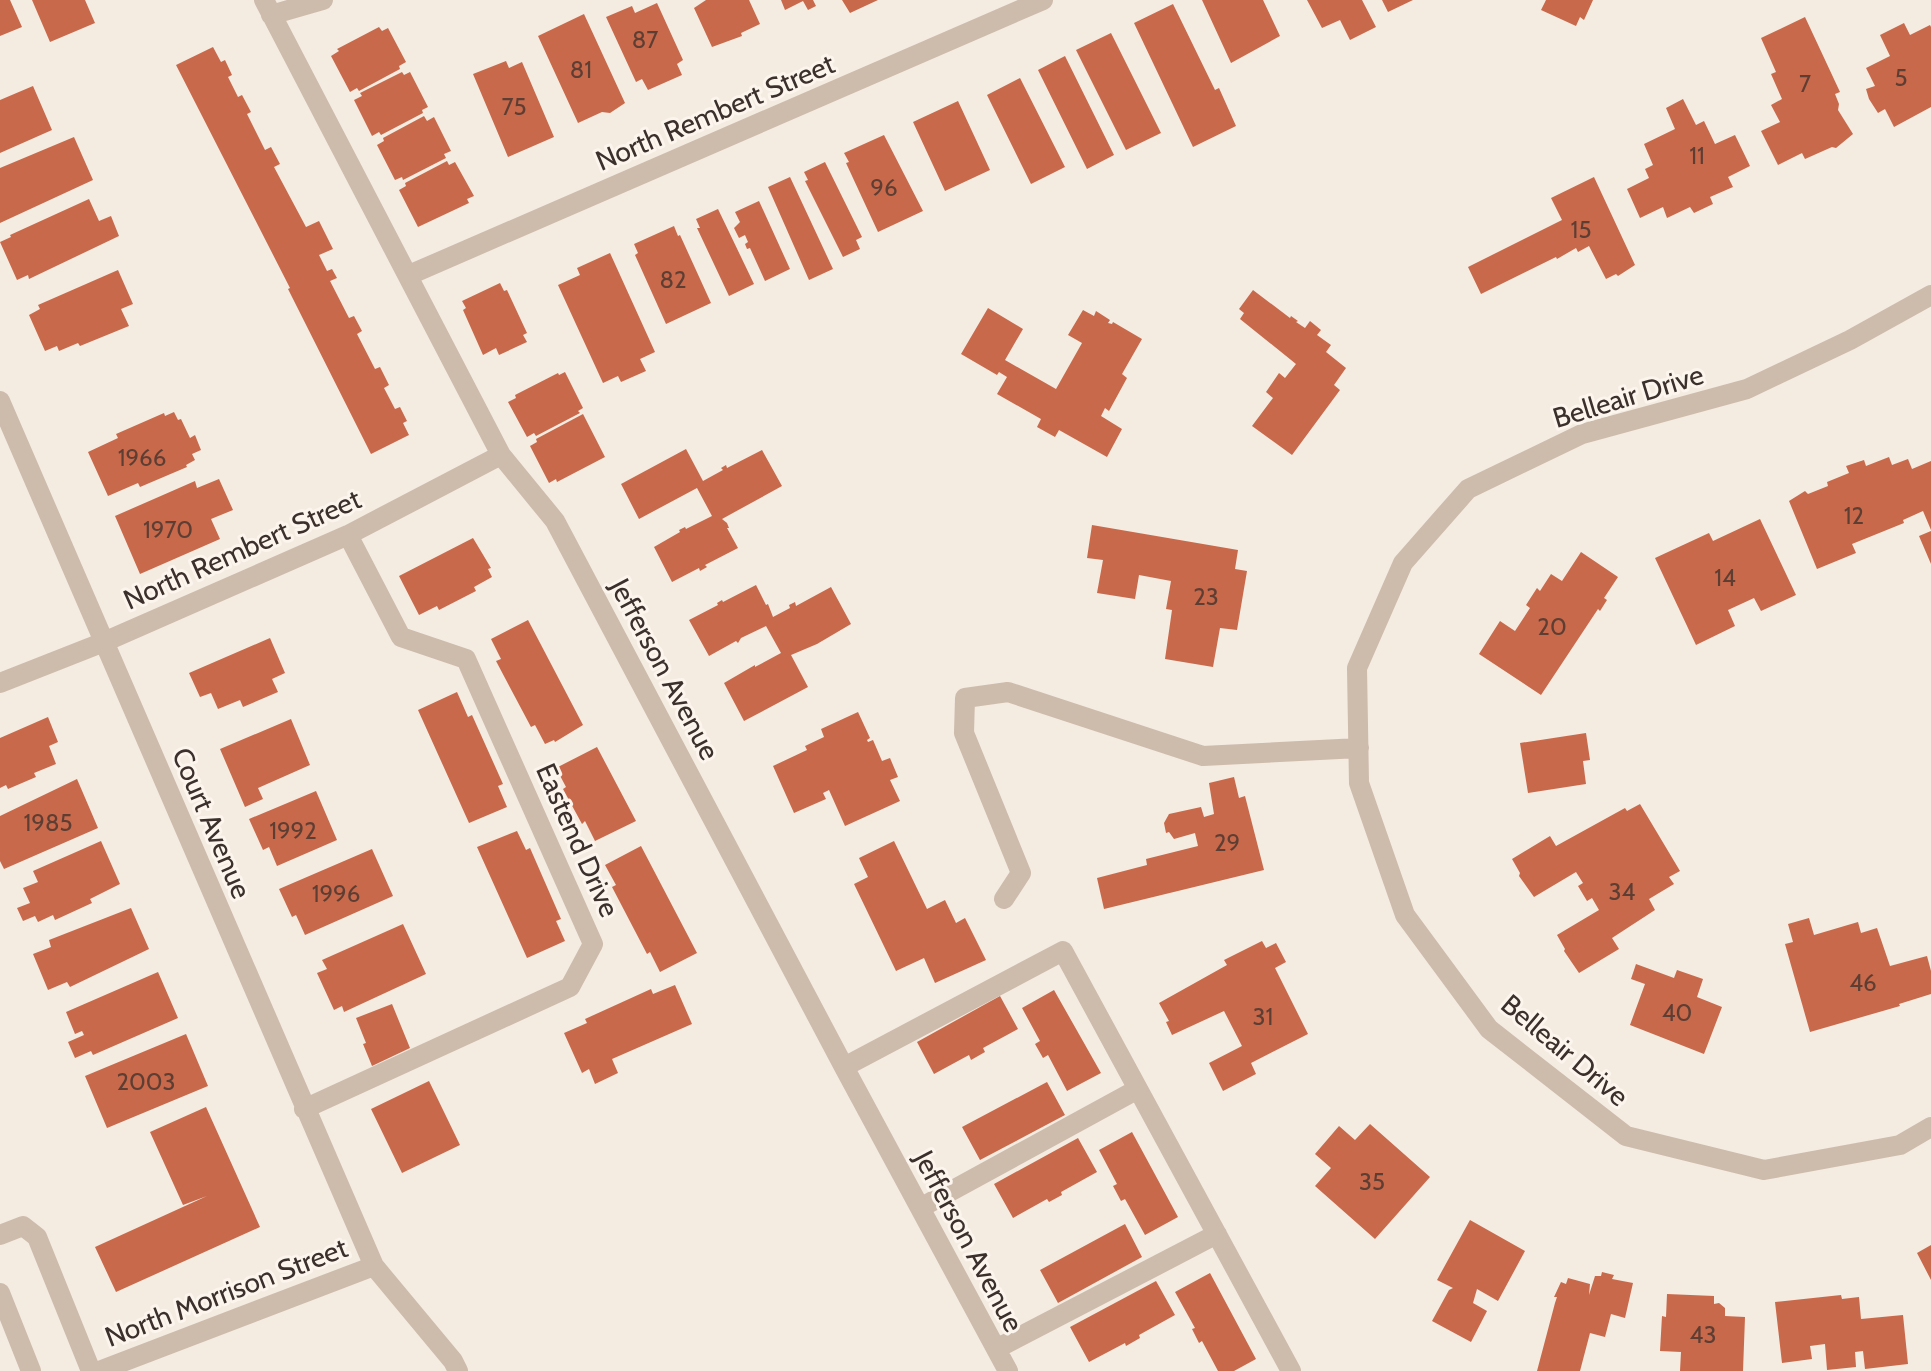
<svg xmlns="http://www.w3.org/2000/svg" width="1931" height="1371" font-family="Cabin,sans-serif">
<style>
.building{fill:#c8694b}
.lines{fill:none;stroke-linecap:round;stroke-linejoin:round}
.minor{stroke:#cdbbac;stroke-width:20}
.labels{text-anchor:middle;dominant-baseline:central;stroke-width:6;stroke-linejoin:round;paint-order:stroke}
.number-label{font-size:24px;fill:#5e3e33}
.street-label{font-size:28px;fill:#3b302b;stroke:#fbf5ee}
</style>
<rect width="100%" height="100%" fill="#f4ebe1"/>
<path class="building" d="M0,0H10L22,27L0,36Z
M32,0H85L95,23L50,42Z
M706,0H749L760,24L741,33L742,36L712,47L694,8Z
M781,0H813L816,6L808,10L803,1L785,10Z
M842,0H878L850,13Z
M1202,0H1263L1280,36L1231,63Z
M1307,0H1362L1376,27L1350,40L1340,20L1322,28Z
M1382,0H1413L1388,12Z
M1546,0H1593L1584,20L1580,17L1576,26L1541,10Z
M657,3L683,60L677,64L682,75L648,90L642,79L636,82L606,17L632,6L635,13Z
M1173,4L1215,90L1219,88L1236,126L1193,147L1134,23Z
M584,14L625,103L610,113L602,112L578,123L538,36Z
M1805,17L1840,92L1835,94L1839,104L1838,110L1853,134L1836,148L1832,147L1805,159L1802,153L1778,165L1761,131L1780,122L1771,105L1782,99L1771,74L1776,72L1761,38Z
M1904,23L1910,35L1930,25L1931,27V107L1894,127L1885,109L1878,113L1869,99L1866,89L1875,86L1866,68L1890,56L1880,35Z
M379,27L382,31L388,28L406,62L399,66L400,69L359,91L357,88L350,92L331,56L339,51L337,49Z
M1111,33L1161,133L1126,150L1076,50Z
M213,47L221,62L225,60L232,75L228,77L238,97L242,95L251,112L247,114L265,150L271,147L280,164L274,167L306,227L319,221L333,249L319,255L327,271L332,269L337,278L330,281L349,318L354,316L362,331L357,334L375,369L380,367L389,385L384,388L395,409L400,407L407,421L403,423L409,435L371,454L288,289L290,288L176,65Z
M1065,56L1114,155L1087,169L1038,70Z
M506,61L509,68L522,62L554,137L508,157L473,74Z
M402,72L404,75L410,72L428,107L422,110L423,113L381,135L379,132L372,136L354,100L362,96L360,93Z
M1020,78L1065,167L1031,184L987,95Z
M33,86L52,130L0,153V100Z
M1683,99L1696,125L1704,121L1715,144L1735,135L1750,166L1728,177L1733,187L1710,197L1713,204L1694,213L1690,207L1667,218L1663,207L1640,218L1627,189L1649,178L1645,169L1653,165L1644,144L1675,129L1666,108Z
M958,101L990,170L945,191L913,122Z
M424,116L427,121L434,117L451,151L444,154L446,158L403,180L402,177L395,180L377,145L384,141L383,138Z
M884,135L923,211L878,232L846,163L849,162L844,153Z
M74,137L93,180L0,223V168Z
M447,161L449,165L455,162L474,196L467,199L469,203L418,227L399,190L406,186L405,183Z
M825,162L862,237L856,240L860,249L843,257L805,181L808,180L804,172Z
M790,177L833,269L809,280L768,187Z
M1594,177L1635,265L1618,276L1616,274L1606,279L1589,246L1578,252L1576,248L1557,259L1556,257L1481,294L1468,267L1562,220L1551,198Z
M89,199L99,221L111,216L119,236L29,279L28,275L17,280L0,242L11,237L10,235Z
M759,201L790,269L765,281L750,248L747,249L745,244L748,242L745,235L739,238L734,228L740,222L735,212Z
M718,209L754,284L729,296L697,228H700L696,219Z
M674,226L678,236L680,235L711,303L666,324L635,255L638,253L634,244Z
M610,253L655,352L640,359L646,371L621,382L618,376L603,383L558,285L580,275L577,268Z
M118,270L133,304L121,309L129,326L80,346L78,343L59,351L57,346L45,351L29,315L40,309L38,305Z
M500,283L504,291L507,290L527,333L523,335L527,342L499,355L496,348L483,355L463,310L466,308L462,301Z
M1253,290L1290,318L1291,316L1298,321L1296,322L1305,328L1310,321L1321,330L1317,335L1331,345L1326,352L1346,368L1334,385L1340,390L1292,455L1252,426L1273,398L1266,392L1279,373L1285,378L1296,364L1240,319L1244,313L1239,309Z
M988,308L1023,329L1005,360L1056,389L1082,343L1068,335L1083,310L1094,316L1096,311L1110,320L1108,323L1112,324L1113,322L1142,339L1122,374L1127,378L1109,411L1105,408L1101,416L1122,429L1107,457L1059,430L1055,437L1037,427L1041,419L997,394L1007,377L999,372L997,375L961,354Z
M565,372L583,408L578,411L580,413L536,436L534,433L527,437L508,402L516,398L515,395L558,373L559,375Z
M174,412L178,420L181,419L190,438L195,435L201,450L192,454L195,460L186,465L187,467L140,487L138,483L108,496L88,452L118,438L116,434L164,413L165,416Z
M583,414L605,457L557,482L556,479L549,483L530,446L537,442L536,439Z
M686,449L703,481L723,470L721,468L726,465L727,468L762,450L782,486L722,519L727,523L729,528H727L738,548L705,565L707,567L700,571L699,568L672,582L654,547L680,532L679,530L685,527L686,529L712,516L697,488L639,519L621,484Z
M1889,457L1892,465L1908,459L1912,469L1931,461V530L1923,511L1903,520L1904,523L1852,544L1856,553L1817,569L1789,501L1805,491L1808,494L1828,486L1827,482L1849,473L1846,466L1864,460L1866,466Z
M219,479L233,510L211,519L220,539L140,574L115,516L195,481L197,488Z
M1760,519L1796,595L1761,611L1754,598L1728,610L1735,626L1696,645L1655,558L1709,533L1713,541Z
M1092,525L1238,550L1235,569L1247,571L1237,630L1220,628L1213,667L1165,659L1172,610L1166,609L1171,581L1139,575L1135,599L1097,593L1103,560L1087,558Z
M1931,531V564L1919,536Z
M473,538L491,568L488,569L492,577L474,587L476,591L439,610L437,606L419,615L399,576Z
M1581,552L1618,577L1604,598L1607,600L1600,611L1598,609L1541,695L1479,654L1500,621L1515,631L1530,608L1526,605L1537,588L1540,591L1551,574L1562,581Z
M756,585L766,605L768,604L773,617L790,608L789,605L795,602L796,606L831,587L851,624L817,644L791,655L808,687L744,721L724,683L755,665V667L781,653L766,626L741,638L738,643L736,641L709,656L689,620L718,605L717,603L722,600L723,602Z
M528,620L583,725L555,742L554,740L545,744L535,725L531,727L496,661L501,659L491,639Z
M270,638L285,673L272,679L278,692L243,707L240,700L218,709L211,693L200,697L189,673Z
M457,692L468,717L472,715L503,784L498,786L507,807L469,823L418,710Z
M858,712L870,738L867,740L868,742L873,740L882,761L890,758L898,777L890,780L900,801L845,826L829,790L823,793L826,799L794,813L773,766L807,750L805,746L824,737L821,729Z
M48,717L58,742L49,746L56,764L34,773L36,777L8,789L6,785L0,788V738Z
M291,719L310,765L258,788L263,799L245,807L220,749Z
M1586,733L1590,760L1583,761L1586,784L1528,793L1520,743Z
M597,747L636,821L595,841L585,821L582,824L563,789L566,787L556,768Z
M1234,777L1239,798L1245,796L1264,870L1104,909L1097,878L1147,865L1146,859L1198,846L1195,833L1174,839L1169,832L1166,833L1164,823L1169,814L1201,807L1204,817L1214,814L1209,783Z
M77,779L98,828L4,869L0,861V816Z
M316,791L337,840L277,866L269,847L263,850L249,819Z
M1640,804L1680,871L1669,877L1674,884L1649,899L1655,910L1612,938L1619,949L1579,973L1564,951L1565,949L1557,935L1599,910L1592,898L1587,901L1578,886L1583,883L1576,872L1534,897L1519,876L1520,873L1512,859L1550,836L1556,846L1625,808L1627,811Z
M517,831L526,850L530,848L537,864L561,919L556,921L565,941L527,958L477,847Z
M101,841L120,884L90,899L92,903L55,920L53,915L38,922L35,916L23,921L17,908L30,903L23,888L38,882L33,871Z
M894,841L927,909L945,900L956,923L965,918L986,960L935,983L924,958L896,971L854,884L868,877L859,858Z
M641,846L697,953L660,972L650,952L647,954L612,887L616,885L605,865Z
M372,849L393,896L305,935L296,915L292,917L279,889Z
M131,908L149,949L70,987L67,982L48,990L33,954L51,947L49,940Z
M1809,918L1814,935L1858,922L1861,933L1877,928L1890,966L1927,956L1931,971V994L1899,1004L1900,1006L1810,1032L1785,944L1793,942L1788,924Z
M403,924L426,974L344,1012L342,1006L334,1010L317,973L327,969L322,960Z
M1262,941L1266,948L1276,943L1286,962L1275,968L1308,1034L1251,1063L1256,1074L1223,1091L1209,1063L1242,1046L1224,1011L1172,1035L1166,1022L1169,1021L1159,1003L1227,965L1224,960Z
M1636,964L1674,978L1677,970L1703,979L1697,997L1722,1007L1704,1054L1630,1025L1645,984L1631,979Z
M158,972L178,1018L93,1055L91,1051L75,1058L68,1042L84,1035L82,1031L75,1034L66,1012Z
M675,985L692,1024L612,1059L618,1073L595,1084L589,1069L582,1073L564,1033L587,1023L585,1019L651,989L653,994Z
M1054,990L1101,1073L1067,1091L1048,1055L1043,1058L1035,1044L1040,1041L1022,1008Z
M1000,996L1018,1029L983,1048L985,1052L971,1060L969,1055L934,1074L917,1042Z
M392,1004L410,1048L372,1066L363,1044L366,1043L356,1018Z
M186,1034L208,1086L107,1128L85,1076Z
M429,1081L460,1145L402,1173L371,1109Z
M1047,1082L1065,1115L980,1160L962,1127Z
M206,1107L260,1227L116,1292L95,1247L207,1196L183,1205L150,1132Z
M1370,1124L1430,1177L1375,1239L1315,1186L1331,1168L1315,1154L1339,1126L1355,1140Z
M1132,1132L1178,1217L1145,1235L1125,1199L1121,1201L1113,1186L1117,1184L1099,1150Z
M1078,1138L1097,1172L1061,1192L1062,1195L1049,1202L1047,1199L1013,1218L994,1184Z
M1470,1220L1525,1251L1498,1301L1477,1289L1473,1303L1487,1311L1471,1342L1432,1321L1449,1290L1453,1288L1437,1280Z
M1125,1224L1142,1257L1058,1303L1040,1270Z
M1931,1245V1280L1917,1253Z
M1602,1272L1614,1275L1612,1279L1633,1283L1625,1318L1611,1314L1605,1337L1590,1333L1580,1371H1537L1555,1303L1557,1297H1554L1561,1282L1566,1284L1568,1278L1590,1284L1589,1295L1595,1276H1601Z
M1210,1273L1256,1359L1234,1371H1218L1202,1341L1199,1343L1192,1329L1195,1328L1175,1292Z
M1156,1281L1175,1315L1139,1335L1140,1338L1126,1346L1125,1343L1089,1362L1070,1327Z
M1667,1294L1714,1296V1304L1719,1303L1725,1308V1316L1745,1317L1743,1371H1680L1681,1352L1660,1351L1662,1316L1666,1317Z
M1841,1295L1842,1299L1859,1297L1861,1319L1903,1315L1908,1364L1865,1369L1863,1351L1855,1352L1856,1367L1827,1370L1825,1344L1810,1346L1812,1359L1782,1363L1775,1302Z"/>
<g class="lines">
<path class="minor" d="M264,0L501,455L555,521L844,1067L1008,1371
M271,15L323,0
M409,275L1043,0
M1931,295L1850,340L1747,389L1582,434L1468,489L1403,563L1357,668L1359,783L1405,915L1489,1029L1626,1136L1764,1170L1900,1145L1931,1127
M0,401L374,1266L453,1361L458,1371
M0,683L104,642L348,535L501,455
M1004,899L1021,873L964,733L965,698L1008,692L1203,756L1359,748
M844,1067L1063,951L1291,1371
M304,1109L570,987L593,944L466,659L401,637L348,535
M920,1208L1138,1089
M0,1235L23,1226L37,1237L91,1371
M0,1293L31,1371
M996,1349L1217,1234
M99,1371L374,1266"/>
</g>
<g class="labels">
<g class="number-label">
<text x="645" y="39">87</text>
<text x="581" y="69">81</text>
<text x="1901" y="77">5</text>
<text x="1805" y="83">7</text>
<text x="514" y="106">75</text>
<text x="1697" y="155">11</text>
<text x="884" y="187">96</text>
<text x="1581" y="229">15</text>
<text x="673" y="279">82</text>
<text x="142" y="457">1966</text>
<text x="1854" y="515">12</text>
<text x="168" y="529">1970</text>
<text x="1725" y="577">14</text>
<text x="1206" y="596">23</text>
<text x="1552" y="626">20</text>
<text x="48" y="822">1985</text>
<text x="293" y="830">1992</text>
<text x="1227" y="842">29</text>
<text x="1622" y="891">34</text>
<text x="336" y="893">1996</text>
<text x="1863" y="982">46</text>
<text x="1677" y="1012">40</text>
<text x="1263" y="1016">31</text>
<text x="146" y="1081">2003</text>
<text x="1372" y="1181">35</text>
<text x="1703" y="1334">43</text>
</g>
<g class="street-label">
<text transform="translate(715 112) rotate(-23)">North Rembert Street</text>
<text transform="translate(1628 396) rotate(-17)">Belleair Drive</text>
<text transform="translate(242 549) rotate(-24)">North Rembert Street</text>
<text transform="translate(665 669) rotate(62)">Jefferson Avenue</text>
<text transform="translate(212 823) rotate(67)">Court Avenue</text>
<text transform="translate(578 840) rotate(66)">Eastend Drive</text>
<text transform="translate(1565 1050) rotate(40)">Belleair Drive</text>
<text transform="translate(969 1241) rotate(62)">Jefferson Avenue</text>
<text transform="translate(226 1292) rotate(-21)">North Morrison Street</text>
</g>
</g>
</svg>
